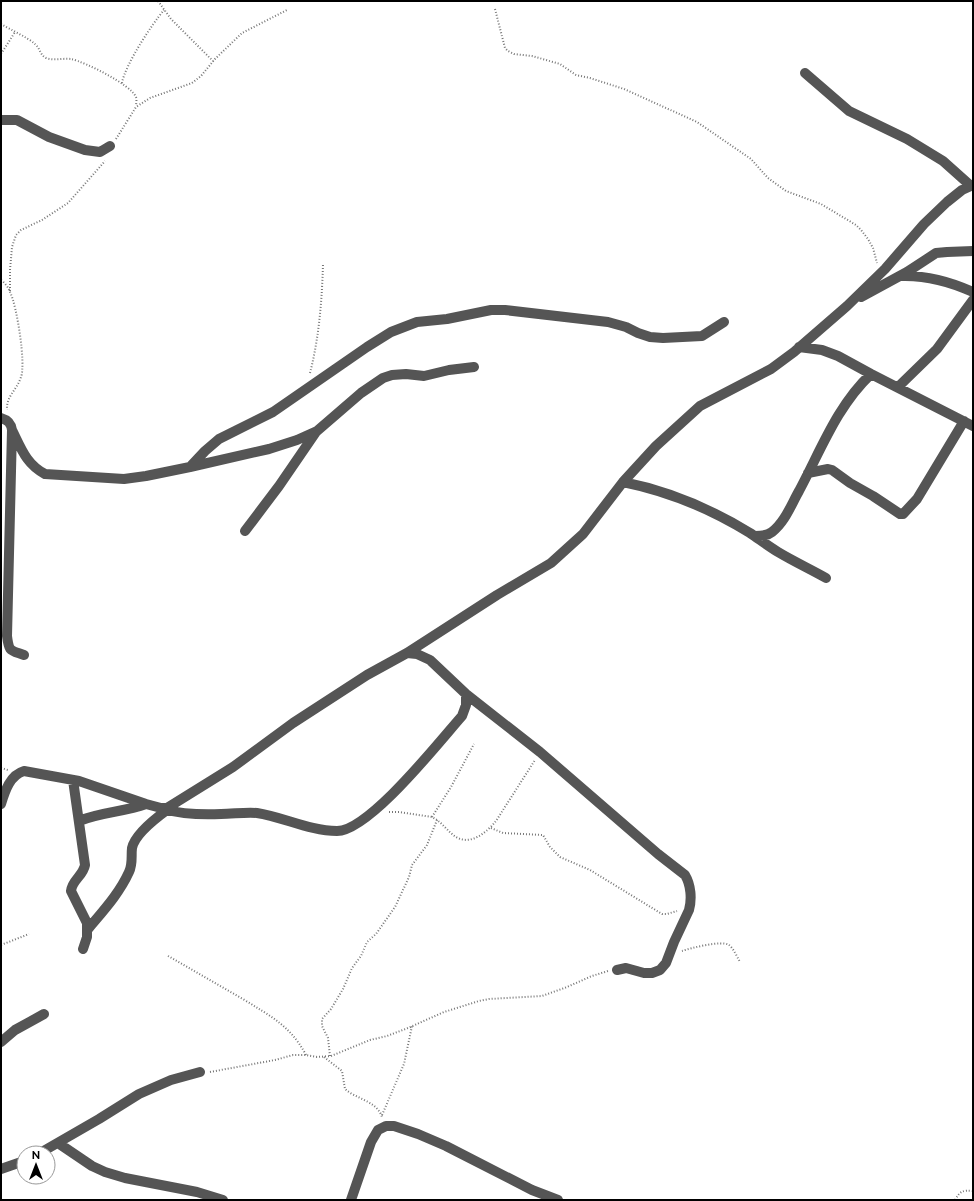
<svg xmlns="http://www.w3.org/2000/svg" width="974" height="1201" font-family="Raleway,sans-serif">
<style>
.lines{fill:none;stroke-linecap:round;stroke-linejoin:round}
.path{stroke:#777;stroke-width:2;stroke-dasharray:1 2;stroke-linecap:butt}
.minor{stroke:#555;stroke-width:10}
</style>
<rect width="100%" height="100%" fill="#fff"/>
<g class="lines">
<path class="path" d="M158,1L171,19L213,61
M495,9L505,48L508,51L514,54L532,56L560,64L576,75L590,78L624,89L697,122L751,159L768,178L786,191L821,204L856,225L861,230L868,239L873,248L877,263
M1,24C11,30 27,37 35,44C40,48 40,55 46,58C54,61 62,58 71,59C85,62 130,84 136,97C137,100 136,104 136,106
M1,54L15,32
M122,83C125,65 152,24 164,10
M116,139L136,107L150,98L192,83L201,76L215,59L242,33L287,10
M1,280C5,283 9,288 10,292C17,306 26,364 21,377C17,390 6,396 7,410
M10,291V270L12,247L16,235L21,230L42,220L68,203L105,161
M310,373C319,338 322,300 323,264
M1,768L8,770
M389,812H399L432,817C442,822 448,832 456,837C471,846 487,832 496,821L535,760
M432,817L451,787L474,744
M491,828L503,833L543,835L550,847L560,857L590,870L662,914H667L677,911
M1,945L29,934
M682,951C691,948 722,940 729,945C734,949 737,957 740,962
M168,956C193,970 218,985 243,999C270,1016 290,1025 306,1055
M330,1056L328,1038L322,1026V1019L331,1009L343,989L352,968L361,956L367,942L376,934L395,907L409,877L412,865L427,845L437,820
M324,1057L342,1071L345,1089C356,1099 377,1101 382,1117
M210,1072L275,1060L293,1055H306L317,1057L331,1056L370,1040L387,1036L408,1028L444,1012L479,1001L489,999L542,996L567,987L592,976L608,971
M382,1115L404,1064L412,1026
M955,1200C960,1191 963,1190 973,1191"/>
<path class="minor" d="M805,73L849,111L907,139L943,161L971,186
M1,120H17L49,137L85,150L100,152L110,146
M900,276C924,275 951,282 973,292
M861,297L907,272L936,253L947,252L973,251
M799,347L822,350L838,356L871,374L973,426
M898,387L937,349L973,300
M1,418C8,420 11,423 12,430L7,636C9,652 10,650 24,655
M12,430C21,448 26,464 45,474L124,479L146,476L190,467L269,449L297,440L317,431L361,393L383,378L392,375L406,374L424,376L449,370L474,367
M190,467L205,451L219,439L273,412L367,347L391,332L417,322L447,319L491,310H505L608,322L626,327L638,333L650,337L663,338L702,336L724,322
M808,473L828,469L832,470L850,483L873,496L900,514H903L917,499L964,421
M623,482C668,491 711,509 750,533C759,539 768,546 778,552C793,561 810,569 826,578
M245,531L279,486L316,432
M755,536C761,536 767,536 772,532C785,522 791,505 799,491C821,450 837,406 871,374
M407,653L417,654L430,660L466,694L540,752L658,854L685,875C691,885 692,899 689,910L674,942L666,963L660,970L652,973H644L626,968L617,970
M73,780L85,865C83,876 72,880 71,891L87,923V937L83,949
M1,804C5,791 10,775 24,771L79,781L146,804L161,808H167L233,767L293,723L367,675L407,653L497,595L551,563L583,534L623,482L656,446L700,406L771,369L794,352L847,306L885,269L924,224L947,202L962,190L973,185
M163,809C182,814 202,815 221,814C233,814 245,812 257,813C283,817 310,831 337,831C369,831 439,742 462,716L466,705V694
M79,821C101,812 124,812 146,804
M88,929C103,911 119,894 129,872C133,864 131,856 132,848C135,834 156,818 167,810
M1,1042L15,1030L44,1014
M58,1143L92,1166L105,1172L125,1178L197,1192L223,1200
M40,1153L99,1119L139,1094L171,1080L200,1072
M1,1169L24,1161
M351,1200L371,1142L378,1130L386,1126H394L418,1134L446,1146L532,1190L558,1200"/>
</g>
<rect width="974" height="1201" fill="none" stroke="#000000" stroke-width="4"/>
<g transform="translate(36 1165)"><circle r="19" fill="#ffffff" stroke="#999999"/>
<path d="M0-3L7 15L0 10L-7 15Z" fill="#000000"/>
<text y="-6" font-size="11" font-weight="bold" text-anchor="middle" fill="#000000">N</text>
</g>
</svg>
